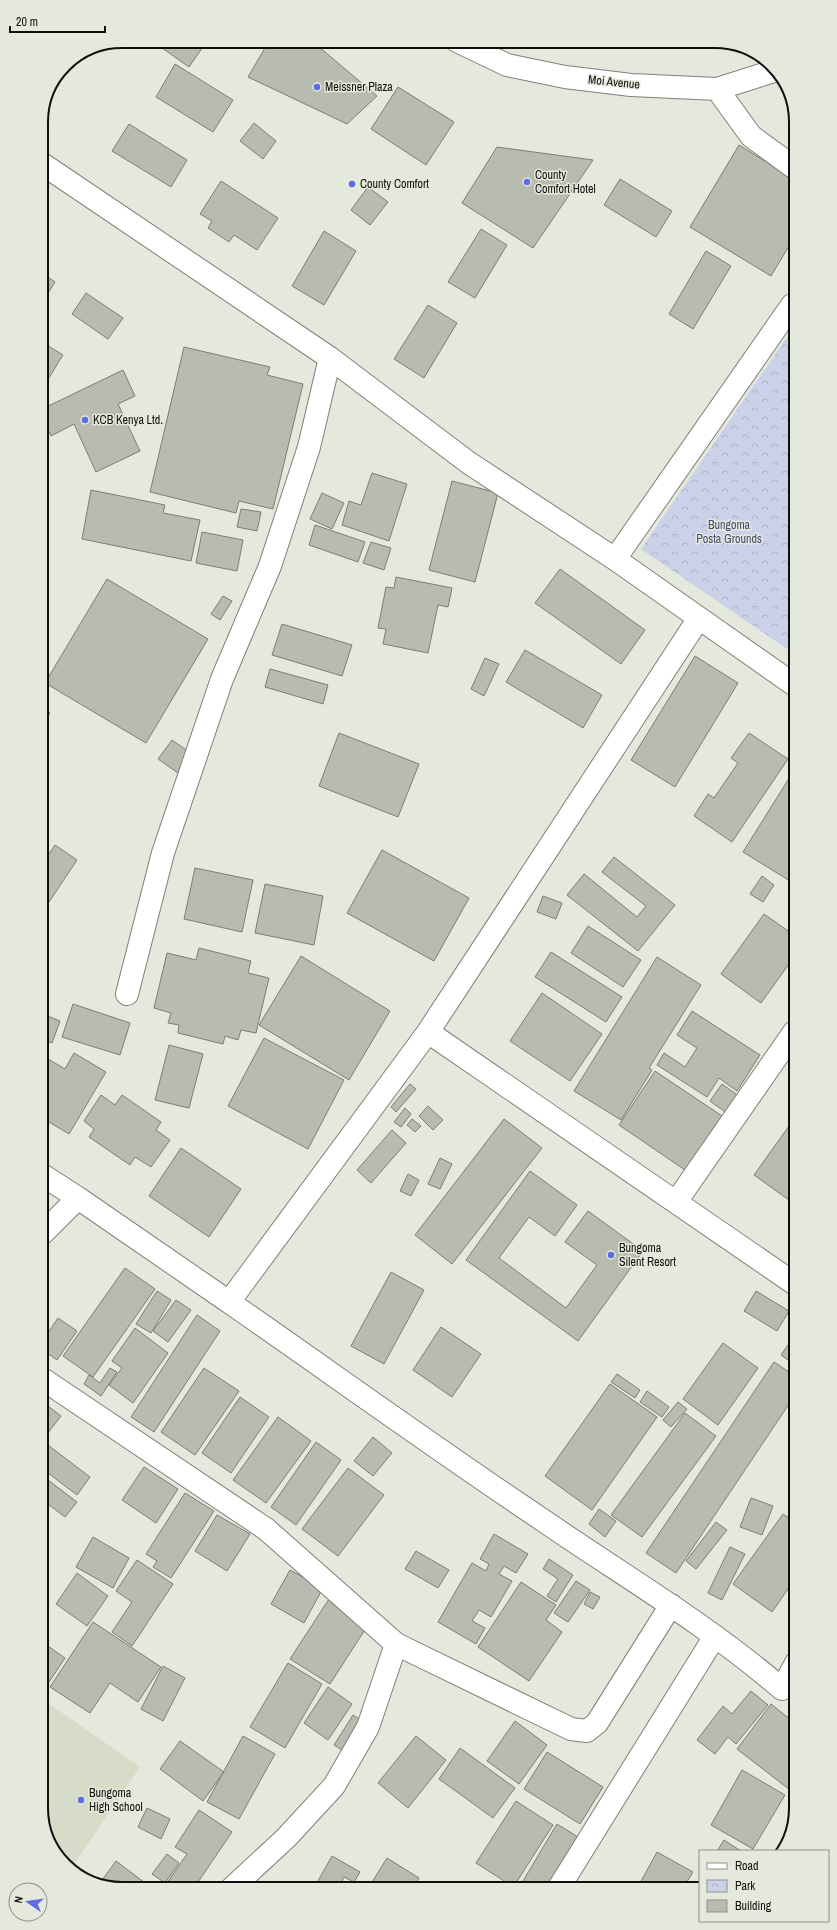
<svg xmlns="http://www.w3.org/2000/svg" width="837" height="1930" font-family="'Archivo Narrow',sans-serif">
<style>
.built{fill:#d7dcc9}
.park{fill:url(#park-crowns)}
.building{fill:#b8bbaf;stroke:#7b7e73}
.lines{fill:none;stroke-linecap:round;stroke-linejoin:round}
.minor-casing{stroke:#7e8176;stroke-width:24}
.minor{stroke:#fff;stroke-width:22}
.poi-dot{fill:#5c6ce3;stroke:#e5e8dc;stroke-width:1.5}
.labels{text-anchor:middle;dominant-baseline:central;stroke-width:3;stroke-linejoin:round;paint-order:stroke}
.street-label{font-size:12px;fill:#0f100b;stroke:#e5e8dc}
.poi-label{font-size:12px;fill:#0f100b;stroke:#e5e8dc;text-anchor:start}
.park-label{font-size:12px;fill:#424b76;stroke:#e5e8dc}
.rim{fill:none;stroke:#0f100b;stroke-width:2}
</style>
<defs>
<pattern id="park-crowns" width="20" height="18" patternUnits="userSpaceOnUse"><rect width="20" height="18" fill="#cbd1e9"/><path d="M2 6a3 3 0 1 1 6 0M12 15a3 3 0 1 1 6 0" fill="none" stroke="#adb2c6"/></pattern>
</defs>
<rect width="100%" height="100%" fill="#e5e8dc"/>
<path class="built" d="M45,1701L140,1767L71,1869L45,1834Z"/>
<path class="park" d="M792,330L793,653L641,549Z"/>
<path class="building" d="M152,41H207L189,67Z
M269,41H312L377,96L347,124L248,77Z
M175,64L233,100L213,132L156,97Z
M398,87L454,122L426,165L371,129Z
M254,123L276,141L263,159L240,141Z
M129,124L187,160L171,187L112,151Z
M739,145L792,178V241L771,276L690,227Z
M497,147L593,160L533,248L462,203Z
M620,179L672,211L656,237L604,205Z
M221,181L278,218L257,250L234,235L229,242L208,228L212,221L200,214Z
M368,187L388,202L370,225L351,210Z
M481,229L507,245L475,298L448,282Z
M324,231L356,251L324,305L292,286Z
M706,251L731,266L693,329L669,314Z
M42,273L55,282L42,303Z
M86,293L123,318L108,339L72,314Z
M428,305L457,323L424,378L394,359Z
M42,342L63,355L42,389Z
M184,347L270,367L267,375L303,384L273,509L239,501L236,513L150,492Z
M123,370L135,396L118,404L140,451L96,472L74,424L51,436L42,416V409Z
M372,473L407,484L389,541L342,525L349,501L361,505Z
M452,481L498,493L475,582L429,570Z
M91,490L165,505L163,513L200,520L191,561L82,539Z
M322,493L344,503L332,529L310,519Z
M241,509L261,512L257,531L237,527Z
M315,525L365,542L358,562L309,545Z
M202,532L243,540L237,571L196,563Z
M371,542L391,548L384,570L363,563Z
M560,569L645,630L621,664L535,603Z
M396,577L452,588L448,607L438,605L428,653L383,644L386,629L378,628L386,587L394,588Z
M107,579L208,639L146,743L45,683Z
M223,596L232,601L220,620L211,614Z
M282,624L352,645L342,676L272,655Z
M525,650L602,695L583,728L506,682Z
M695,656L738,683L675,787L631,760Z
M485,658L499,664L484,696L471,689Z
M270,669L328,685L323,704L265,687Z
M43,707L50,713L43,722Z
M339,733L419,764L398,817L319,786Z
M749,733L788,759L732,842L694,816L708,794L714,798L738,763L731,758Z
M172,740L192,754L178,773L158,759Z
M793,772L794,876L790,881L743,852Z
M43,840L49,845L43,853Z
M55,845L77,860L43,911V863Z
M382,850L469,898L434,961L347,913Z
M614,857L675,905L638,951L567,895L584,874L637,917L646,906L602,872Z
M195,868L253,880L242,932L184,919Z
M762,876L774,885L763,902L750,894Z
M265,884L323,896L314,945L255,933Z
M543,896L562,903L556,919L537,912Z
M764,914L794,935V957L761,1003L721,974Z
M588,926L641,960L623,987L571,953Z
M199,948L251,961L248,973L269,978L256,1033L241,1030L238,1040L225,1036L223,1044L178,1033L179,1025L168,1023L171,1013L154,1008L167,953L196,960Z
M551,952L622,997L606,1022L535,977Z
M301,956L390,1011L349,1080L259,1025Z
M657,957L701,985L649,1068L652,1070L621,1120L574,1091Z
M542,993L602,1034L570,1081L510,1041Z
M73,1004L130,1023L120,1055L62,1037Z
M692,1011L760,1055L737,1091L719,1078L707,1097L657,1065L664,1053L685,1067L697,1048L677,1035Z
M43,1014L60,1021L52,1043L43,1039Z
M264,1038L344,1080L308,1149L228,1106Z
M169,1045L203,1054L189,1108L155,1100Z
M74,1053L106,1072L69,1134L44,1119L43,1056L65,1069Z
M655,1071L725,1118L688,1172L619,1125Z
M410,1084L416,1089L396,1112L391,1107Z
M722,1084L740,1097L728,1114L710,1101Z
M101,1095L115,1105L122,1095L161,1122L156,1130L170,1140L151,1167L135,1157L130,1165L89,1137L94,1129L84,1121Z
M428,1106L443,1120L433,1130L419,1116Z
M405,1108L411,1114L401,1127L394,1122Z
M412,1119L421,1126L415,1132L407,1125Z
M504,1119L542,1148L452,1264L415,1235Z
M794,1119V1192L789,1200L754,1175Z
M392,1130L406,1143L371,1183L357,1170Z
M181,1148L241,1189L209,1237L149,1196Z
M440,1158L452,1164L440,1189L428,1184Z
M530,1171L577,1205L555,1236L529,1217L499,1258L566,1308L597,1265L565,1242L588,1211L643,1251L578,1341L466,1260Z
M408,1174L419,1180L411,1196L400,1191Z
M125,1268L155,1289L93,1377L63,1356Z
M391,1272L424,1290L384,1364L351,1346Z
M157,1291L171,1300L151,1333L136,1324Z
M756,1291L789,1311L777,1331L744,1311Z
M176,1300L191,1310L168,1342L153,1331Z
M197,1315L220,1331L154,1432L131,1417Z
M58,1318L77,1331L57,1360L44,1351V1339Z
M441,1327L481,1354L452,1397L413,1370Z
M135,1328L168,1353L133,1403L109,1385L122,1368L112,1361Z
M795,1335V1365L781,1355Z
M723,1343L758,1368L718,1425L683,1399Z
M774,1362L795,1376V1395L676,1573L646,1553Z
M110,1368L117,1372L101,1396L84,1384L89,1375L100,1383Z
M204,1368L239,1391L195,1455L161,1432Z
M617,1374L640,1390L635,1398L611,1382Z
M610,1384L657,1417L592,1510L545,1476Z
M647,1391L669,1407L662,1417L640,1402Z
M240,1397L269,1417L231,1473L202,1453Z
M678,1402L687,1409L671,1427L663,1420Z
M44,1403L61,1416L44,1438Z
M685,1413L716,1436L642,1537L611,1515Z
M278,1417L311,1441L266,1503L233,1480Z
M373,1437L392,1453L373,1476L354,1461Z
M44,1442L90,1477L77,1495L44,1470Z
M316,1442L341,1460L296,1525L271,1507Z
M144,1467L178,1489L156,1523L122,1500Z
M348,1468L384,1495L338,1556L302,1529Z
M44,1477L77,1502L65,1517L44,1501Z
M185,1493L214,1511L171,1578L153,1567L157,1561L146,1554Z
M751,1498L773,1506L762,1535L740,1527Z
M599,1509L616,1521L605,1537L589,1524Z
M783,1514L795,1522V1579L772,1612L733,1584Z
M217,1515L250,1534L227,1571L195,1551Z
M716,1522L727,1530L696,1569L686,1561Z
M494,1534L528,1554L516,1573L504,1566L499,1574L512,1581L491,1617L479,1610L472,1621L485,1628L476,1644L438,1622L472,1563L486,1571L489,1564L480,1559Z
M93,1537L129,1558L113,1588L76,1567Z
M730,1547L745,1554L722,1600L708,1593Z
M416,1551L449,1570L438,1588L405,1569Z
M549,1559L573,1575L556,1602L547,1596L558,1579L543,1569Z
M137,1560L173,1584L132,1646L112,1632L132,1602L116,1591Z
M290,1570L323,1588L304,1623L271,1604Z
M77,1573L108,1596L87,1626L56,1604Z
M576,1581L590,1590L568,1622L554,1613Z
M521,1582L556,1605L546,1620L562,1632L529,1681L478,1647Z
M590,1592L600,1597L593,1609L584,1604Z
M329,1599L368,1625L330,1684L290,1659Z
M93,1622L161,1667L138,1702L110,1683L90,1713L50,1687Z
M45,1644L65,1658L45,1688Z
M288,1663L322,1684L285,1748L250,1727Z
M163,1666L185,1678L163,1721L141,1709Z
M328,1687L352,1704L328,1740L304,1723Z
M751,1691L768,1705L736,1744L728,1737L715,1754L697,1740L723,1706L732,1714Z
M771,1704L796,1724V1782L790,1790L737,1749Z
M353,1715L366,1723L347,1753L334,1745Z
M515,1721L547,1745L519,1784L487,1761Z
M243,1736L275,1754L239,1819L207,1802Z
M416,1736L446,1760L408,1808L378,1783Z
M180,1741L224,1772L203,1801L160,1769Z
M460,1748L515,1788L493,1818L439,1779Z
M547,1752L603,1787L580,1824L524,1789Z
M742,1770L785,1795L753,1849L711,1825Z
M516,1801L553,1825L514,1886H512L476,1863Z
M147,1808L170,1819L161,1839L138,1827Z
M199,1810L232,1832L194,1888H174L167,1883L187,1854L175,1847Z
M557,1824L583,1840L555,1886H520Z
M724,1840L741,1851H717Z
M657,1852L693,1872L685,1885H639Z
M167,1854L179,1863L165,1883L152,1874Z
M332,1856L360,1872L354,1882L344,1877L339,1887L314,1888Z
M387,1858L419,1878L413,1887H369Z
M116,1861L153,1889H117L100,1883Z"/>
<g class="lines">
<defs>
<path id="minor" d="M457,41L507,65L565,77L631,85L717,89L774,71
M717,89L751,136L792,166
M41,163L330,358L469,463L615,559L699,618L428,1032L229,1302L78,1198L44,1176
M615,559L792,305
M699,618L793,684
M127,994L163,853L222,679L270,566L309,447L330,358
M428,1032L795,1284
M676,1202L794,1032
M44,1232L78,1198
M229,1302C334,1375 438,1450 544,1521C624,1576 708,1625 782,1689L796,1663
M44,1380L266,1529L396,1644L571,1729L587,1731L597,1723L671,1605
M560,1886L715,1636
M232,1888L286,1838L334,1786L368,1727L396,1644"/>
</defs>
<use href="#minor" class="minor-casing"/>
<use href="#minor" class="minor"/>
</g>
<g class="poi-dot">
<circle cx="317" cy="87" r="4"/>
<circle cx="527" cy="182" r="4"/>
<circle cx="352" cy="184" r="4"/>
<circle cx="85" cy="420" r="4"/>
<circle cx="611" cy="1255" r="4"/>
<circle cx="81" cy="1800" r="4"/>
</g>
<g class="labels">
<g class="street-label">
<text transform="translate(614 82) rotate(6)">Moi Avenue</text>
</g>
<g class="poi-label">
<text x="325" y="87">Meissner Plaza</text>
<text x="535" y="175">County<tspan x="535" dy="14">Comfort Hotel</tspan></text>
<text x="360" y="184">County Comfort</text>
<text x="93" y="420">KCB Kenya Ltd.</text>
<text x="619" y="1248">Bungoma<tspan x="619" dy="14">Silent Resort</tspan></text>
<text x="89" y="1793">Bungoma<tspan x="89" dy="14">High School</tspan></text>
</g>
<g class="park-label">
<text x="729" y="525">Bungoma<tspan x="729" dy="14">Posta Grounds</tspan></text>
</g>
</g>
<path d="M0 0H837V1930H0ZM122 48H715A74 74 0 0 1 789 122V1808A74 74 0 0 1 715 1882H122A74 74 0 0 1 48 1808V122A74 74 0 0 1 122 48Z" fill="#e5e8dc" fill-rule="evenodd"/>
<path class="rim" d="M122 48H715A74 74 0 0 1 789 122V1808A74 74 0 0 1 715 1882H122A74 74 0 0 1 48 1808V122A74 74 0 0 1 122 48Z"/>
<rect x="699" y="1850" width="130" height="72" fill="#e5e8dc" stroke="#8f9288"/>
<rect x="707" y="1863" width="20" height="6" fill="#ffffff" stroke="#8f9288"/>
<text x="735" y="1870" font-size="12" fill="#0f100b">Road</text>
<rect x="707" y="1880" width="20" height="12" fill="url(#park-crowns)" stroke="#8f9288"/>
<text x="735" y="1890" font-size="12" fill="#0f100b">Park</text>
<rect x="707" y="1900" width="20" height="12" fill="#b8bbaf" stroke="#8f9288"/>
<text x="735" y="1910" font-size="12" fill="#0f100b">Building</text>
<g transform="translate(28 1902) rotate(283)"><circle r="19" fill="#e5e8dc" stroke="#8f9288"/>
<path d="M0-3L7 15L0 10L-7 15Z" fill="#5c6ce3"/>
<text y="-6" font-size="11" font-weight="bold" text-anchor="middle" fill="#0f100b">N</text>
</g>
<path d="M10 26v6h95v-6" fill="none" stroke="#0f100b" stroke-width="2"/>
<text x="16" y="26" font-size="12" fill="#0f100b" stroke="#e5e8dc" stroke-width="3" paint-order="stroke">20 m</text>
</svg>
